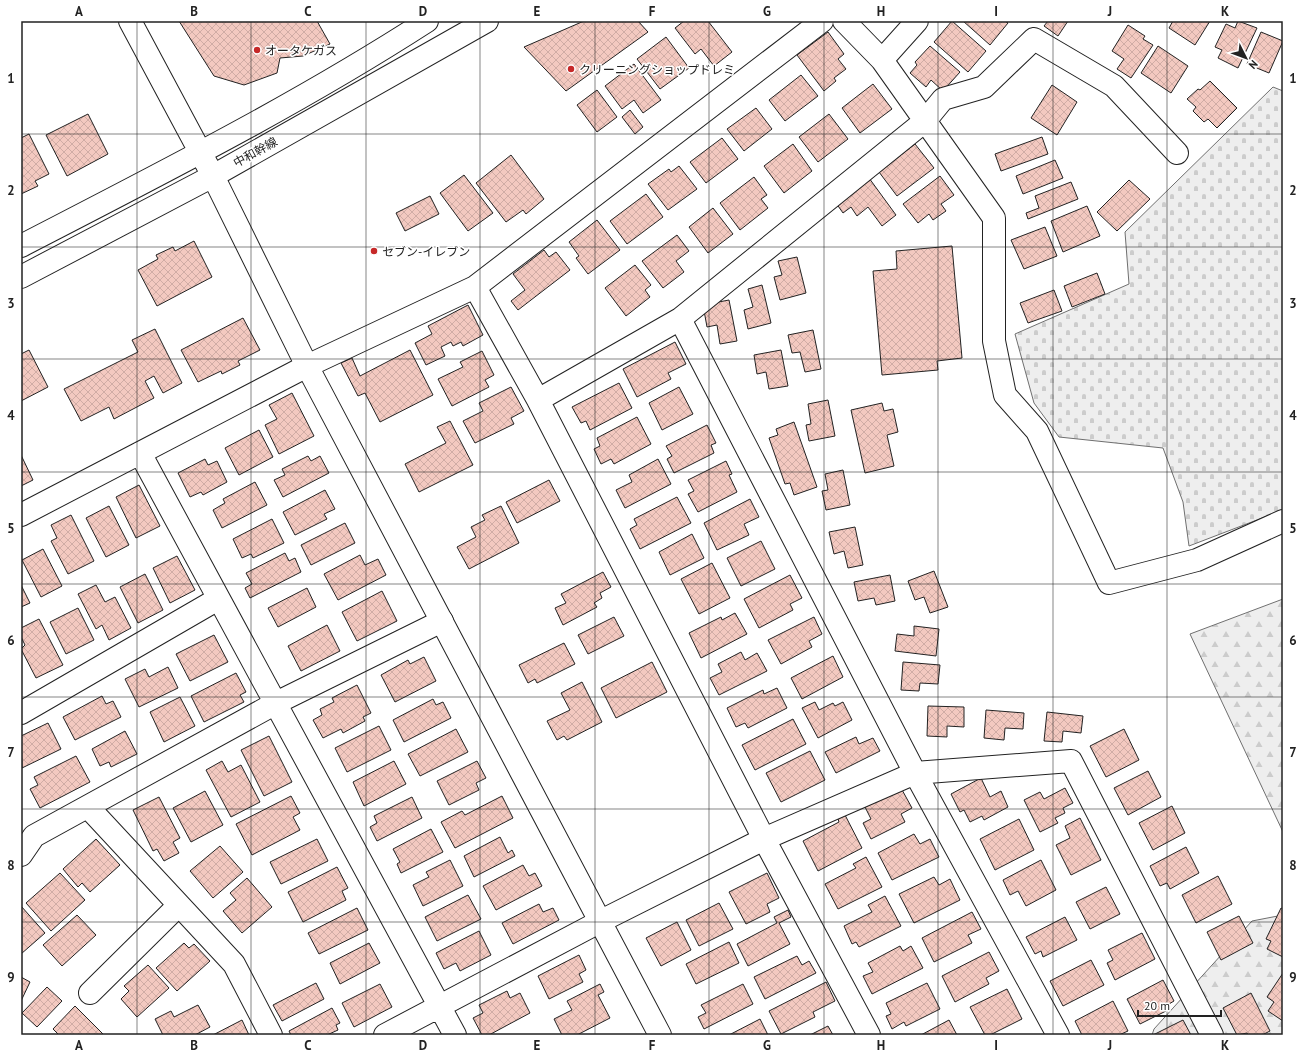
<svg xmlns="http://www.w3.org/2000/svg" width="1304" height="1056" font-family="'PT Sans','Noto Sans JP',sans-serif">
<style>
.forest{fill:url(#forest-firs);stroke:#6f6f6f}
.cemetery{fill:url(#cemetery-stones);stroke:#6f6f6f}
.building{fill:url(#building-cross-hatch);stroke:#222}
.lines{fill:none;stroke-linecap:round;stroke-linejoin:round}
.street-casing{stroke:#222;stroke-width:24}
.secondary-casing{stroke:#222;stroke-width:24}
.street{stroke:#fff;stroke-width:22}
.secondary{stroke:#fff;stroke-width:22}
.grid{fill:none;stroke:#222;stroke-width:1;stroke-opacity:0.55}
.poi-dot{fill:#c62828;stroke:#fff;stroke-width:1.5}
.labels{text-anchor:middle;dominant-baseline:central;stroke-width:3;stroke-linejoin:round;paint-order:stroke}
.poi-label{font-size:12px;fill:#222;stroke:#fff;text-anchor:start}
.street-label{font-size:12px;fill:#222;stroke:#fff}
.neatline{fill:none;stroke:#222;stroke-width:1.5}
.grid-label{font-size:13px;text-anchor:middle;font-weight:bold;fill:#222}
</style>
<defs>
<pattern id="forest-firs" width="22" height="20" patternUnits="userSpaceOnUse"><rect width="22" height="20" fill="#eee"/><path d="M5 1l3.5 6h-7zM16 11l3.5 6h-7z" fill="#ccc"/></pattern>
<pattern id="cemetery-stones" width="16" height="16" patternUnits="userSpaceOnUse"><rect width="16" height="16" fill="#eee"/><path d="M2 7V4a2 2 0 0 1 4 0v3zM10 15v-3a2 2 0 0 1 4 0v3z" fill="#ccc"/></pattern>
<pattern id="building-cross-hatch" width="8" height="8" patternUnits="userSpaceOnUse"><rect width="8" height="8" fill="#f3c9c0"/><path d="M0 0l8 8M0 8l8-8" fill="none" stroke="#d0aca5"/></pattern>
</defs>
<rect width="100%" height="100%" fill="#fff"/>
<path class="forest" d="M1283,599V832L1190,634Z
M1283,915V1035H1152L1154,1029L1252,921Z"/>
<path class="cemetery" d="M1273,87L1283,91V510L1189,546L1183,502L1163,448L1059,437L1034,403L1015,334L1129,284L1125,232Z"/>
<path class="building" d="M179,21H317L330,44L303,56L280,58L277,73L244,85L214,76Z
M584,21H638L648,32L566,91L524,47Z
M684,21H708L732,52L714,66L701,49L695,54L675,28Z
M952,21L986,51L968,72L934,42Z
M963,21H1005L1008,23L990,45Z
M1048,21H1068L1058,36L1044,26Z
M1173,21H1210L1195,45L1169,28Z
M1238,21L1257,28L1238,68L1218,58L1222,50L1215,47L1226,24L1235,28Z
M1128,25L1145,36L1143,39L1153,45L1131,78L1117,69L1124,59L1112,51Z
M828,32L844,54L838,59L846,69L834,78L836,81L824,91L797,55Z
M1261,32L1283,41L1269,73L1247,64Z
M666,37L689,68L660,89L637,59Z
M930,46L960,72L943,91L931,80L926,87L910,73L917,65L915,62Z
M1158,46L1188,66L1171,93L1141,73Z
M634,64L661,100L643,113L634,100L622,109L605,86Z
M801,75L818,96L785,121L769,100Z
M1210,81L1237,108L1217,128L1208,119L1204,122L1193,111L1196,107L1187,99L1198,89L1200,90Z
M873,84L892,109L860,133L842,108Z
M1052,85L1077,102L1057,135L1031,118Z
M597,90L617,117L597,132L577,105Z
M756,108L772,129L744,151L727,129Z
M630,110L643,127L635,134L622,117Z
M88,114L108,154L67,176L46,135Z
M829,114L848,139L818,162L799,137Z
M29,134L49,174L35,181L38,186L21,194V138Z
M1042,137L1048,154L1001,171L995,154Z
M722,138L738,159L706,183L690,162Z
M793,144L812,171L784,193L764,166Z
M915,144L934,168L897,196L879,172Z
M511,155L544,199L526,214L523,210L506,222L476,183Z
M1055,160L1063,178L1023,194L1016,176Z
M679,166L697,189L668,210L648,184L669,169L671,172Z
M464,175L493,213L468,231L440,193Z
M940,176L954,195L941,204L946,211L933,220L929,214L918,223L903,204Z
M754,177L767,195L761,199L768,208L740,230L720,203Z
M869,178L896,215L882,226L868,207L857,216L851,207L843,213L836,203Z
M1129,180L1150,199L1117,231L1097,212Z
M1071,182L1078,199L1028,219L1026,213L1039,208L1035,196Z
M646,194L663,217L627,244L610,221Z
M430,196L439,214L405,231L396,213Z
M1087,206L1100,236L1063,252L1051,221Z
M713,208L733,234L708,253L689,227Z
M597,220L620,250L588,274L576,258L579,256L569,242Z
M1045,227L1057,256L1024,269L1011,240Z
M677,235L689,251L676,261L684,272L663,288L642,261Z
M194,241L212,277L157,306L138,270L158,259L156,255L173,247L175,251Z
M952,246L962,358L937,361L938,370L882,375L873,271L897,269L896,251Z
M544,250L549,257L556,252L570,270L518,310L511,301L525,290L513,274Z
M797,257L806,293L780,300L774,277L782,275L778,261Z
M635,265L651,285L645,290L650,297L626,316L605,288Z
M1097,273L1105,294L1072,307L1064,286Z
M762,285L771,323L748,329L744,310L753,307L748,289Z
M1054,290L1062,311L1028,323L1020,303Z
M729,300L737,341L720,344L717,325L707,327L703,305Z
M468,305L483,335L463,346L461,342L453,346L451,342L441,347L445,356L426,365L415,343L432,334L428,326Z
M243,318L260,350L238,361L240,365L222,374L221,371L198,382L181,350Z
M155,329L182,383L163,393L154,376L145,381L154,398L114,419L109,407L81,421L64,389L138,352L132,340Z
M813,330L821,369L805,372L800,352L792,353L788,335Z
M675,342L686,364L668,373L671,379L637,397L623,369Z
M29,350L48,387L21,401V354Z
M410,350L433,395L380,422L365,393L358,396L341,363L352,358L360,376Z
M781,350L788,386L769,389L766,372L757,374L754,355Z
M482,351L494,375L485,380L489,387L452,406L438,379L463,367L460,362Z
M619,383L632,408L590,430L586,421L581,423L572,407Z
M511,387L524,411L511,418L514,424L475,443L463,421L483,411L479,403Z
M679,387L693,414L662,430L649,403Z
M292,393L314,436L279,454L265,425L277,419L269,405Z
M828,400L835,436L809,441L806,425L811,424L808,404Z
M882,403L884,411L893,409L898,432L887,435L894,466L865,473L851,410Z
M637,417L651,444L614,464L611,459L601,464L594,449L600,446L597,438Z
M450,421L473,465L419,492L405,464L446,443L437,427Z
M794,422L817,487L794,495L790,483L785,484L769,438L778,435L776,429Z
M707,425L716,443L711,445L714,453L674,473L667,459L672,456L666,446Z
M259,430L273,457L239,475L225,448Z
M21,455L33,480L21,486Z
M308,456L311,461L320,456L329,473L283,497L274,480L285,475L282,469Z
M205,459L208,465L217,461L227,482L203,495L201,492L190,497L178,473Z
M658,459L671,484L625,508L616,490L632,482L629,475Z
M726,461L732,474L729,475L737,492L698,512L688,494L694,491L688,480Z
M843,470L850,505L826,510L822,491L828,490L825,474Z
M549,480L560,501L517,523L506,502Z
M255,482L267,505L222,528L213,510L225,503L223,499Z
M139,485L160,526L136,538L116,497Z
M325,490L335,509L324,514L327,519L295,535L283,512Z
M677,497L691,523L640,549L630,529L637,525L634,519Z
M750,499L759,517L744,524L749,535L717,550L704,523Z
M109,506L129,545L106,557L86,518Z
M501,506L519,543L469,569L457,547L476,537L471,527L485,520L482,515Z
M71,515L94,561L68,574L51,541L57,538L51,525Z
M272,519L284,543L253,558L251,554L242,558L233,539Z
M345,523L355,543L311,565L301,545Z
M855,527L863,565L848,568L844,551L834,554L829,532Z
M692,534L704,558L670,575L659,552Z
M761,541L775,569L741,586L727,558Z
M43,549L62,586L41,597L22,560Z
M285,553L289,561L295,558L301,572L250,598L245,588L252,584L246,573Z
M360,555L365,565L378,559L386,575L338,600L324,574Z
M177,556L195,590L170,603L153,568Z
M712,563L730,598L699,614L681,579Z
M934,571L948,607L930,613L924,597L915,600L908,581Z
M603,572L611,587L600,593L602,598L594,603L597,607L563,625L555,608L566,603L561,594Z
M145,574L163,610L138,623L120,587Z
M790,575L802,598L790,604L793,610L759,628L744,599Z
M890,575L895,601L876,605L874,598L858,601L854,582Z
M21,585L30,603L21,607Z
M96,585L105,602L115,597L131,628L109,640L102,625L96,629L78,594Z
M307,588L316,607L278,627L268,608Z
M382,591L397,621L357,641L342,612Z
M78,608L94,640L66,654L50,622Z
M735,613L747,634L701,658L689,633L721,617L722,620Z
M614,617L624,636L588,654L578,635Z
M814,617L822,634L809,641L812,647L781,664L768,640Z
M39,619L63,665L36,678L21,649L25,645L21,637V628Z
M327,625L340,651L301,671L288,646Z
M914,626L939,629L936,656L895,651L897,634L914,636Z
M214,635L228,662L190,681L176,654Z
M564,643L575,664L537,683L535,679L528,683L519,665Z
M741,652L745,660L757,653L767,671L719,695L710,678L722,672L718,664Z
M833,656L843,677L802,699L791,678Z
M424,657L436,681L395,702L381,675L408,660L410,664Z
M652,662L667,692L616,718L601,688Z
M903,662L940,665L938,684L920,683L919,691L901,690Z
M168,667L178,688L139,707L125,679L145,669L149,677Z
M236,673L246,692L240,695L244,702L204,722L191,696Z
M582,682L602,722L567,740L564,736L557,740L547,721L570,710L561,693Z
M357,685L371,713L363,717L365,721L343,733L341,729L323,738L313,720L322,715L320,709L334,702L332,698Z
M777,688L787,708L748,728L745,723L736,727L727,708L763,690L764,694Z
M102,696L106,704L113,701L121,717L75,740L63,717Z
M180,697L195,726L164,742L150,712Z
M433,699L436,705L443,702L451,718L404,742L393,720Z
M815,702L819,710L833,703L835,706L843,702L852,720L818,738L802,708Z
M928,706L964,707V727L947,726V737L927,736Z
M986,710L1024,713L1023,729L1005,728L1004,740L984,738Z
M1047,712L1083,716L1081,733L1063,731L1062,742L1044,741Z
M793,719L806,744L755,770L742,745Z
M48,723L61,749L22,768L21,736Z
M379,726L391,750L347,772L335,748Z
M456,729L468,752L420,776L408,754Z
M1124,729L1139,760L1106,777L1090,746Z
M125,731L137,754L111,767L109,762L100,766L92,749Z
M269,736L292,782L264,796L241,750Z
M856,737L859,744L873,738L880,751L836,773L825,752Z
M810,751L825,780L781,802L766,773Z
M76,756L90,782L40,808L30,789L38,785L34,777Z
M222,761L228,772L241,765L260,802L231,817L206,770Z
M394,761L406,784L364,806L353,782Z
M477,761L486,778L476,783L479,790L449,805L437,781Z
M1148,771L1161,797L1128,815L1114,788Z
M981,778L990,797L1001,791L1008,807L984,820L982,816L970,822L964,810L960,812L951,794Z
M901,788L912,808L901,814L905,822L871,839L863,823L871,819L865,807Z
M1065,788L1073,803L1063,808L1065,813L1055,818L1058,823L1040,832L1024,800L1040,792L1044,799Z
M205,791L223,825L191,842L173,808Z
M291,796L300,813L293,817L300,830L252,855L236,824Z
M502,796L513,818L455,848L441,822L462,811L465,815Z
M159,797L180,838L173,842L179,853L164,861L157,849L153,851L133,810Z
M412,797L422,818L377,841L370,827L377,823L374,816Z
M1172,806L1185,833L1153,850L1139,823Z
M845,815L862,848L818,871L803,841L839,822L838,819Z
M1080,818L1101,860L1071,875L1056,845L1070,838L1065,826Z
M1019,819L1034,850L995,870L980,839Z
M431,829L443,852L401,873L397,864L400,862L393,849Z
M914,834L920,844L930,839L939,857L892,880L878,853Z
M500,837L508,853L512,850L515,856L474,877L464,856Z
M96,839L120,865L90,892L82,883L78,887L63,869Z
M317,839L328,861L281,884L270,862Z
M220,846L243,872L213,898L190,871Z
M1186,847L1199,873L1170,889L1167,883L1160,886L1150,866Z
M866,857L882,887L838,909L825,884L856,868L853,864Z
M450,860L463,886L423,906L413,885L429,877L426,872Z
M1041,860L1056,890L1026,906L1018,891L1010,895L1003,880Z
M523,865L529,876L535,873L542,886L496,910L483,886Z
M337,867L348,888L342,891L346,900L303,922L288,892Z
M60,873L85,900L51,931L26,903Z
M767,873L779,898L767,904L770,912L746,924L729,892Z
M1218,876L1232,904L1196,923L1182,895Z
M934,877L939,885L950,879L960,900L914,923L899,894Z
M247,878L272,907L242,933L223,911L236,900L230,893Z
M1106,887L1120,914L1090,929L1076,902Z
M468,895L481,919L437,941L425,917Z
M885,896L901,926L859,947L856,942L852,944L844,926L872,912L868,905Z
M719,903L733,929L699,946L686,920Z
M539,904L543,912L553,908L559,920L513,944L502,923Z
M21,906L45,933L21,954Z
M357,908L368,930L319,954L308,933Z
M1281,908L1283,909V957L1267,949L1271,941L1266,939Z
M788,910L791,917L779,923L790,944L748,966L737,944L777,923L774,917Z
M972,912L981,929L968,935L972,943L934,962L922,938Z
M77,915L96,935L62,966L43,945Z
M1239,916L1253,943L1221,960L1207,932Z
M1065,917L1077,940L1043,957L1041,951L1035,954L1026,937Z
M677,922L691,950L661,966L646,938Z
M479,931L491,955L460,971L456,963L444,969L436,953Z
M1142,933L1155,959L1115,980L1107,963L1113,960L1108,950Z
M729,942L739,963L696,984L686,964Z
M184,943L189,948L194,944L210,961L177,991L156,968Z
M369,943L380,963L340,984L330,963Z
M900,946L903,951L911,946L923,968L872,994L863,976L873,972L868,963Z
M989,952L999,971L986,978L989,984L955,1002L942,976Z
M579,955L586,970L579,974L583,982L549,999L538,976Z
M797,956L802,965L809,961L816,973L765,999L754,977Z
M1091,960L1104,985L1063,1006L1050,981Z
M148,965L169,988L137,1017L121,999L129,991L124,986Z
M1283,973V1021L1268,1011L1274,1002L1267,997Z
M21,977L30,982L21,1001Z
M1163,980L1174,1001L1164,1007L1166,1011L1140,1024L1127,999Z
M826,982L835,1001L813,1012L815,1017L781,1034L769,1011Z
M316,983L324,999L282,1021L273,1005Z
M927,983L940,1009L906,1026L904,1022L892,1029L886,1016L891,1014L886,1003Z
M380,984L392,1007L354,1027L342,1003Z
M600,984L604,992L598,995L610,1018L577,1035H562L554,1019L572,1010L567,1001Z
M743,984L753,1004L704,1029L698,1017L706,1013L701,1005Z
M47,987L62,1001L37,1027L22,1013Z
M1007,989L1022,1019L990,1035H985L970,1007Z
M507,991L510,998L520,993L530,1013L489,1035H482L473,1018L483,1013L479,1005Z
M1251,993L1270,1031L1262,1035H1248L1247,1033L1237,1035L1223,1008Z
M1113,1001L1128,1031L1119,1035H1082L1075,1021Z
M198,1005L210,1027L195,1035H163L155,1019L171,1011L174,1017Z
M75,1006L104,1035H59L53,1029Z
M332,1008L340,1023L336,1025L338,1030L327,1035H291L289,1031Z
M760,1019L768,1035H729Z
M242,1020L249,1035H213Z
M949,1020L957,1035H921Z
M1183,1020L1191,1035H1153Z
M828,1026L833,1035H810Z"/>
<g class="lines">
<defs>
<path id="street" d="M844,21L882,60L994,218V341L1005,395L1037,431L1109,583L1197,560L1283,521
M882,60L917,21
M475,287L538,400L764,839L869,1035
M680,319L915,773L1058,1035
M538,400L680,319L925,121L943,99L984,87L1034,39L1114,86L1177,153
M140,453L455,1035
M21,515L307,366L475,287L822,21
M21,713L218,599
M88,807L234,964L271,1035
M21,855L34,836L276,703L442,621
M90,993L179,905
M385,1035L601,921L764,839L915,773L1071,761L1212,1035"/>
<path id="secondary" d="M130,21L213,176L307,366L660,1035
M21,246C158,175 297,105 427,21
M21,277L213,176L487,21"/>
</defs>
<use href="#street" class="street-casing"/>
<use href="#secondary" class="secondary-casing"/>
<use href="#street" class="street"/>
<use href="#secondary" class="secondary"/>
</g>
<path class="grid" d="M137,21V1035M251,21V1035M366,21V1035M480,21V1035M595,21V1035M709,21V1035M824,21V1035M938,21V1035M1053,21V1035M1167,21V1035M21,134H1283M21,247H1283M21,359H1283M21,472H1283M21,584H1283M21,697H1283M21,809H1283M21,922H1283"/>
<g class="poi-dot">
<circle cx="257" cy="50" r="4"/>
<circle cx="571" cy="69" r="4"/>
<circle cx="374" cy="251" r="4"/>
</g>
<g class="labels">
<g class="poi-label">
<text x="265" y="50">オータケガス</text>
<text x="579" y="69">クリーニングショップドレミ</text>
<text x="382" y="251">セブン-イレブン</text>
</g>
<g class="street-label">
<text transform="translate(255 152) rotate(-29)">中和幹線</text>
</g>
</g>
<rect width="1304" height="1056" fill="none" stroke="#ffffff" stroke-width="44"/>
<g transform="translate(1246 58) rotate(132)" stroke="#ffffff" stroke-width="3" paint-order="stroke">
<path d="M0-3L7 15L0 10L-7 15Z" fill="#222222"/>
<text y="-6" font-size="11" font-weight="bold" text-anchor="middle" fill="#222222">N</text>
</g>
<path d="M1138 1010v6h83v-6" fill="none" stroke="#222222" stroke-width="2"/>
<text x="1144" y="1010" font-size="12" fill="#222222" stroke="#ffffff" stroke-width="3" paint-order="stroke">20 m</text>
<rect x="22" y="22" width="1260" height="1012" class="neatline"/>
<g class="grid-label">
<text x="79" y="16">A</text>
<text x="194" y="16">B</text>
<text x="308" y="16">C</text>
<text x="423" y="16">D</text>
<text x="537" y="16">E</text>
<text x="652" y="16">F</text>
<text x="767" y="16">G</text>
<text x="881" y="16">H</text>
<text x="996" y="16">I</text>
<text x="1110" y="16">J</text>
<text x="1225" y="16">K</text>
<text x="11" y="83">1</text>
<text x="1293" y="83">1</text>
<text x="11" y="195">2</text>
<text x="1293" y="195">2</text>
<text x="11" y="308">3</text>
<text x="1293" y="308">3</text>
<text x="11" y="420">4</text>
<text x="1293" y="420">4</text>
<text x="11" y="533">5</text>
<text x="1293" y="533">5</text>
<text x="11" y="645">6</text>
<text x="1293" y="645">6</text>
<text x="11" y="757">7</text>
<text x="1293" y="757">7</text>
<text x="11" y="870">8</text>
<text x="1293" y="870">8</text>
<text x="11" y="982">9</text>
<text x="1293" y="982">9</text>
<text x="79" y="1050">A</text>
<text x="194" y="1050">B</text>
<text x="308" y="1050">C</text>
<text x="423" y="1050">D</text>
<text x="537" y="1050">E</text>
<text x="652" y="1050">F</text>
<text x="767" y="1050">G</text>
<text x="881" y="1050">H</text>
<text x="996" y="1050">I</text>
<text x="1110" y="1050">J</text>
<text x="1225" y="1050">K</text>
</g>
</svg>
